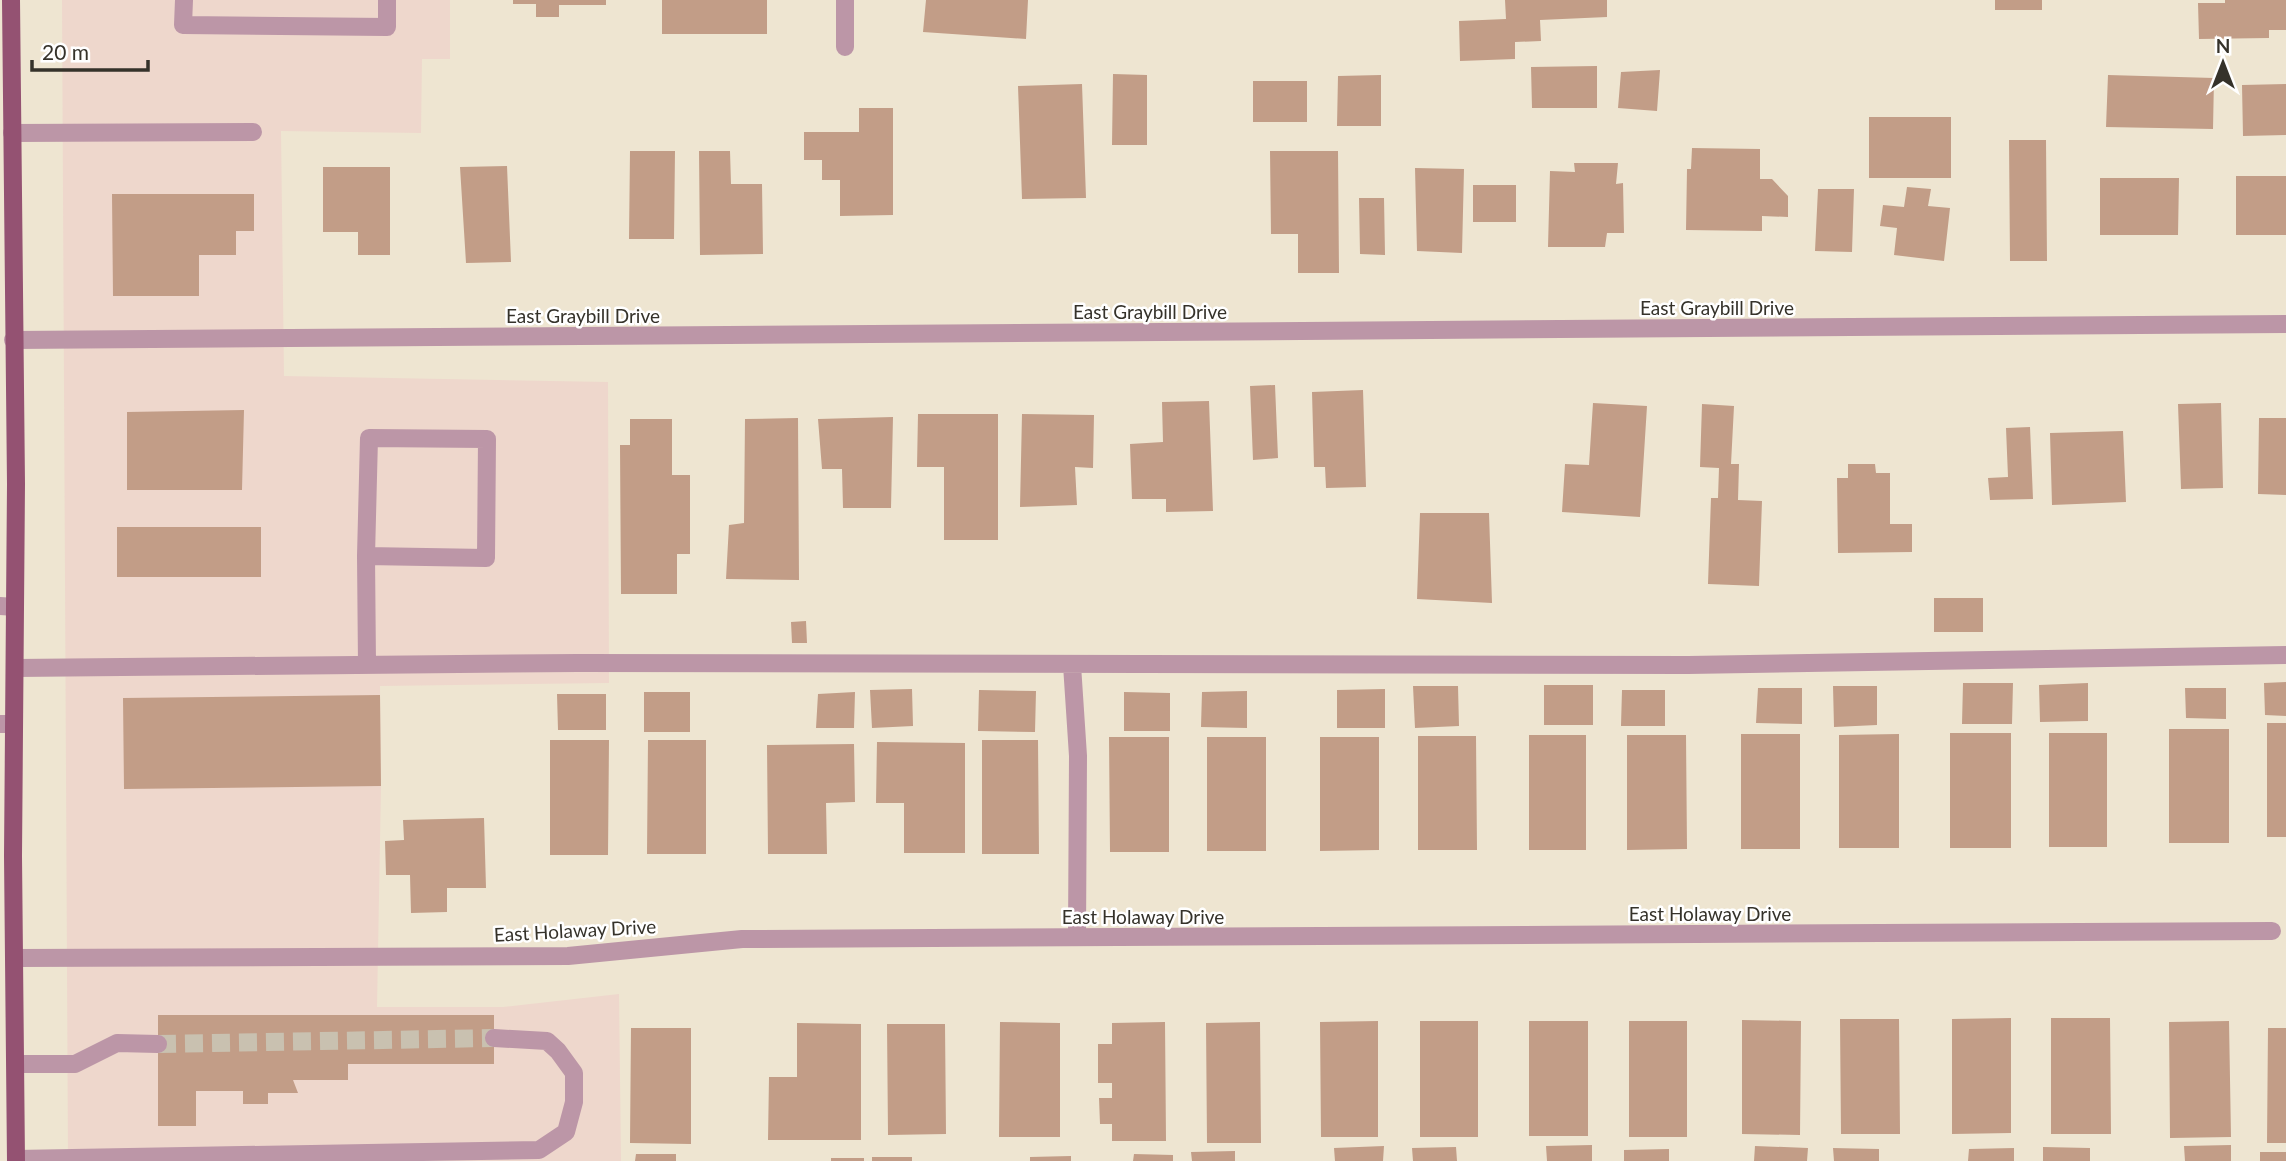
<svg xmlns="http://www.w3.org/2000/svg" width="2286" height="1161" font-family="Lato,sans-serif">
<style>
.commercial{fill:#eed7cc}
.building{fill:#c29d87}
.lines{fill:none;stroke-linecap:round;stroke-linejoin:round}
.minor-tunnel{stroke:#c9c1b0;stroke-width:18;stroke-dasharray:18 9;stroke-linecap:butt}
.minor{stroke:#bc96a7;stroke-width:18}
.major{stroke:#945272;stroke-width:18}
.labels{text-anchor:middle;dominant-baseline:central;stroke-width:5;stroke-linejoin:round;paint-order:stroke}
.street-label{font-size:19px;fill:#35322a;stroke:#fff}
</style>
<rect width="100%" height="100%" fill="#eee5d1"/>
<path class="commercial" d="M62,0H450V59H422L421,133L281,131L284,376L608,382L609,683L380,686L381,786L377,1007H503L619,994L621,1161H68Z"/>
<path class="building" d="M513,0H606V5H559V17H536V4H513Z
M662,0H767V34H662Z
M926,0H1028L1026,39L923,32Z
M1505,0H1607V17L1540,20L1541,41L1515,42V59L1460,61L1459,21L1506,19Z
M1995,0H2042V10H1995Z
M2225,0H2286V30H2269V38L2199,39L2198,3H2225Z
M1597,66V108H1532L1531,67Z
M1660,70L1657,111L1618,108L1621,72Z
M1113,74L1147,75V145H1112Z
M1381,75V126H1337L1338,76Z
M2108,75L2214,78L2213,129L2106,127Z
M1253,81H1307V122H1253Z
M1082,84L1086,198L1022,199L1018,86Z
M2286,84V135L2243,136L2242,85Z
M859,108H893V215L840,216V180H822V160H804V132H859Z
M1869,117H1951V178H1869Z
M2009,140H2046L2047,261H2010Z
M1692,148L1760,149V179H1772L1788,196V217L1762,216V231L1686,230L1687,169H1691Z
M630,151H675L674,239H629Z
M699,151H730L731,184H762L763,254L700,255Z
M1270,151H1338L1339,273H1298V234H1271Z
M1574,163H1618L1616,184L1623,183L1624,233H1607L1605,247H1548L1550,171L1575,172Z
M507,166L511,262L466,263L460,167Z
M323,167H390V255H358V232H323Z
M1415,168L1464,169L1462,253L1417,251Z
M2236,176H2286V235H2236Z
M2100,178H2179L2178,235H2100Z
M1473,185H1516V222H1473Z
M1907,187L1931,189L1928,206L1950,208L1944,261L1894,255L1897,228L1880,226L1883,205L1904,207Z
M1818,189H1854L1852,252L1815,251Z
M112,194H254V231H236V255H199V296H113Z
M1359,198H1384L1385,255L1360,254Z
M1275,385L1278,458L1253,460L1250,386Z
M1363,390L1366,487L1326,488L1325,467H1314L1312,392Z
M1209,401L1213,511L1166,512V499H1132L1130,444L1163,442L1162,402Z
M1593,403L1647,406L1640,517L1562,512L1565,464L1589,465Z
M2221,403L2223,488L2181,489L2178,404Z
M1702,404L1734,406L1731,464H1739L1738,500L1762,501L1759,586L1708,584L1711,498H1718L1719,468L1700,467Z
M244,410L242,490H127V412Z
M918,414H998V540H944V467H917Z
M1022,414L1094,415L1093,468L1075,467L1077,505L1020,507Z
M893,417L891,508H843L842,469H822L818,419Z
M798,418L799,580L726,579L729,525L744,523L745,419Z
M2259,418H2286V495L2258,494Z
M630,419H672V475H690V554H677V594H621L620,445H630Z
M2030,427L2033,499L1990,500L1988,478L2008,477L2006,428Z
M2123,431L2126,502L2052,505L2050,433Z
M1848,464H1875L1876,473H1890V524H1912V552L1838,553L1837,478H1848Z
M1420,513H1489L1492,603L1417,599Z
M117,527H261V577H117Z
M1934,598H1983V632H1934Z
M806,621L807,643H792L791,622Z
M2286,682V716L2265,715L2264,683Z
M1963,683H2013L2012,724H1962Z
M2088,683V721L2040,722L2039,685Z
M1544,685H1593V725H1544Z
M1413,686H1458L1459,726L1415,728Z
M1833,686H1877V725L1834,727Z
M1758,688H1802V724L1756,723Z
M2185,688H2226V719L2186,718Z
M912,689L913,726L872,728L870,690Z
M1385,689V728H1337V690Z
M979,690L1036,691L1035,732L978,731Z
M1622,690H1665V726H1621Z
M1247,691V728L1201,727L1202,692Z
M644,692H690V732H644Z
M855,692L854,728H816L818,694Z
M1124,692L1170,693V731H1124Z
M557,694H606V730H558Z
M380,695L381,786L124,789L123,698Z
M2267,723H2286V837H2267Z
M2169,729H2229V843H2169Z
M1950,733H2011V848H1950Z
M2049,733H2107V847H2049Z
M1741,734H1800V849H1741Z
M1899,734V848H1839V735Z
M1529,735H1586V850H1529Z
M1627,735H1686L1687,849L1627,850Z
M1418,736H1476L1477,850H1418Z
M1109,737H1169V852H1110Z
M1207,737H1266V851H1207Z
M1320,737H1379V850L1320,851Z
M550,740H609L608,855H550Z
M648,740H706V854H647Z
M982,740H1038L1039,854H982Z
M877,742L965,743V853H904V803H876Z
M854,744L855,802L826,803L827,854H768L767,745Z
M484,818L486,888H447V912L411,913L410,875H386L385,841L404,840L403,820Z
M158,1015H494V1064H348V1080H293L298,1093H268V1104H243V1091H196V1126H158Z
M2011,1018V1133L1952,1134V1019Z
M2051,1018H2110L2111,1134H2051Z
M1840,1019H1899L1900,1134H1841Z
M1742,1020L1801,1021L1800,1135L1742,1134Z
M1378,1021V1137H1321L1320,1022Z
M1420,1021H1478V1137H1420Z
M1529,1021H1588V1136H1529Z
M1629,1021H1687V1137H1629Z
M2229,1021L2231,1137L2170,1138L2169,1022Z
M1000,1022L1060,1023V1137H999Z
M1165,1022L1166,1141H1112V1124H1100L1099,1098H1112V1083H1098V1044H1112V1023Z
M1260,1022L1261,1143H1207L1206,1023Z
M797,1023L861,1024V1140H768L769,1077H797Z
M887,1024H945L946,1134L888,1135Z
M631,1028H691V1144L630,1143Z
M2268,1028H2286V1143H2267Z
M1592,1145V1161H1547L1546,1146Z
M2231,1145V1161H2185L2184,1146Z
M1384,1146L1383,1161H1335L1334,1148Z
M1755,1146L1808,1148L1807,1161H1754Z
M1456,1147L1457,1161H1413L1412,1148Z
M2043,1147L2090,1148V1161H2043Z
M1833,1148L1879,1149V1161H1834Z
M2014,1148V1161H1968L1969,1149Z
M1669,1149V1161H1624V1150Z
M1235,1151V1161H1192L1191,1152Z
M2260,1152H2286V1161H2260Z
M636,1154H676V1161H635Z
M1134,1154L1173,1155V1161H1133Z
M1071,1156V1161H1030V1157Z
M872,1157H912V1161H872Z
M831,1158H864V1161H831Z"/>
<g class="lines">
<path class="minor-tunnel" d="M158,1044L494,1038"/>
<path class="minor" d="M184,0L183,25L387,27V0
M845,0V47
M12,133L253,132
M13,340L2286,324
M366,556L486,558L487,439L369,438L366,556L367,665
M0,606L15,607
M1072,665L1078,756L1077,937
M15,668L578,663L1688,665L2286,655
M0,724H14
M15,958L568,956L742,939L2272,931
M16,1064H75L117,1043L158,1044
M16,1159L539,1150L566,1132L574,1102V1073L558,1051L547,1041L494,1038"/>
<path class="major" d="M11,0L16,484L13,856L16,1161"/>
</g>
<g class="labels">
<g class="street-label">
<text x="1717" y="307">East Graybill Drive</text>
<text x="1150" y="311">East Graybill Drive</text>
<text x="583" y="315">East Graybill Drive</text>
<text x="1710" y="913">East Holaway Drive</text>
<text x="1143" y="916">East Holaway Drive</text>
<text transform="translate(575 930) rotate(-3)">East Holaway Drive</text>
</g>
</g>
<g transform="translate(2223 63)" stroke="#ffffff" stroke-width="5" paint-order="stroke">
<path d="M0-5L12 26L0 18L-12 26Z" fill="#35322a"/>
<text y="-10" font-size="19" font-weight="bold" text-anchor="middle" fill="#35322a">N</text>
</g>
<path d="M32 60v10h116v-10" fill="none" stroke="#35322a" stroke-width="3.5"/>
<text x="42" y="60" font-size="21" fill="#35322a" stroke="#ffffff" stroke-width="5" paint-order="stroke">20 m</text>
</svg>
